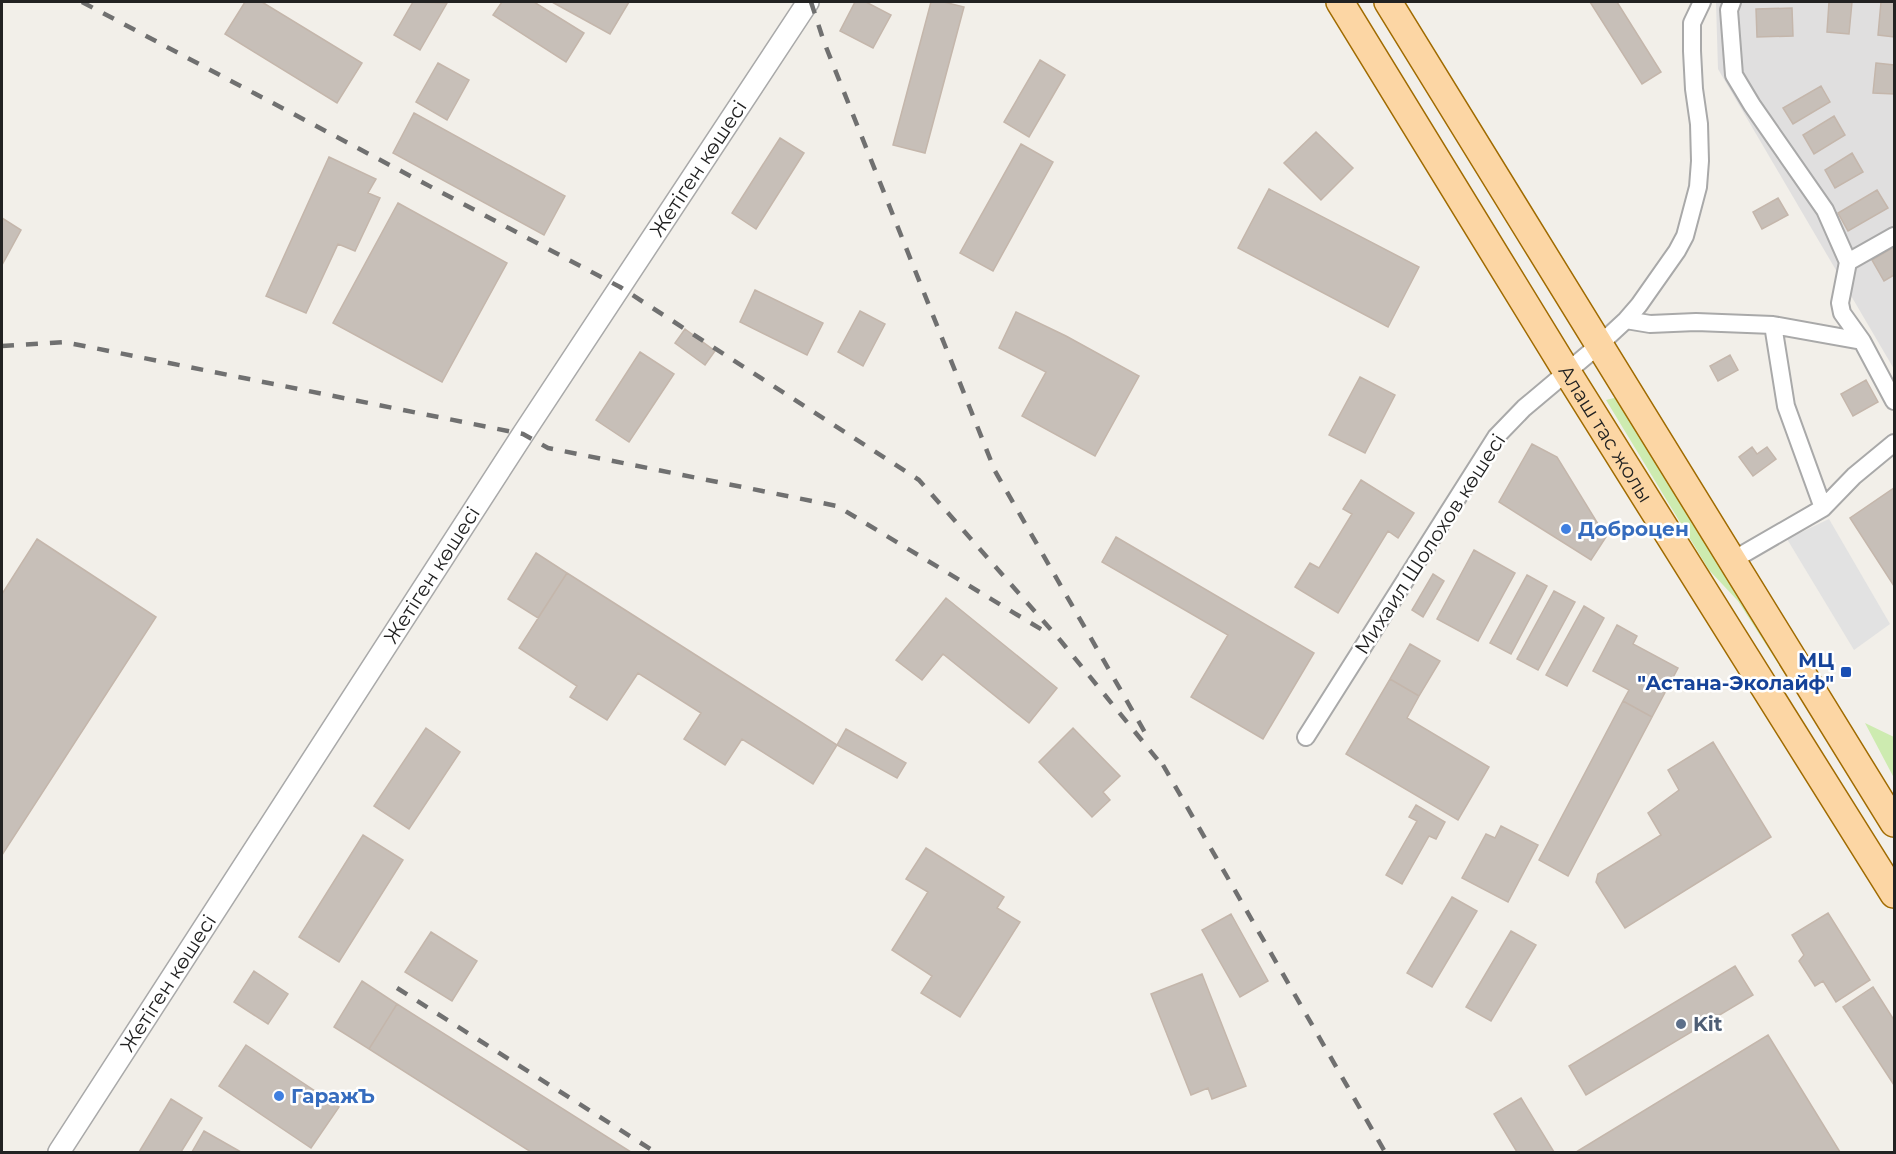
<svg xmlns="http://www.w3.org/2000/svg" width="1896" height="1154" font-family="Montserrat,sans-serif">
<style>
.residential{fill:#e0dfdf}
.grass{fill:#cdebb0}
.parking{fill:#e2e2e2}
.building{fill:#c7bfb8;stroke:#c4b6ab;stroke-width:1.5}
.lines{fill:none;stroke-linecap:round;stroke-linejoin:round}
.minor-casing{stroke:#a9a9a9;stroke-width:20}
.tertiary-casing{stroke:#a9a9a9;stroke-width:24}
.primary-casing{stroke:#a06b00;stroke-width:30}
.minor{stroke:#fff;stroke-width:16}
.tertiary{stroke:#fff;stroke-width:21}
.primary{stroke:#fcd6a4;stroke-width:27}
.rail{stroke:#707070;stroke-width:4.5;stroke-dasharray:12 12;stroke-linecap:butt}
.shop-dot{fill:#3f7fe0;stroke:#fff;stroke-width:2}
.transit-dot{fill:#1a4fb4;stroke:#fff;stroke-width:2}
.service-dot{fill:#5c6f8a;stroke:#fff;stroke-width:2}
.labels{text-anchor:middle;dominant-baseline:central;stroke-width:5;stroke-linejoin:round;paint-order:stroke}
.street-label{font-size:20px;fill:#222;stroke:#fff}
.shop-label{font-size:20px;font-weight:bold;fill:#366cbe;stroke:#fff;text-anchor:start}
.transit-label{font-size:20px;font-weight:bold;fill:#164399;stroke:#fff;text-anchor:end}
.service-label{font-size:20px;font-weight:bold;fill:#4e5e75;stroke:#fff;text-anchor:start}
</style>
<rect width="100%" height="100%" fill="#f2efe9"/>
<path class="residential" d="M1716,2H1894V369L1718,69Z"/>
<path class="grass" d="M1618,397L1874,813L1738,601L1709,570L1606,400Z
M1865,723L1894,737V778Z"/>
<path class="parking" d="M1829,519L1890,624L1854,650L1787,539Z"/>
<path class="building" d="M245,2H262L362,63L337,103L225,34Z
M413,2L447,3L420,50L394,35Z
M502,2H534L584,33L566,62L493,15Z
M552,2H629L610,34Z
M855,2H866L891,15L873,48L840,31Z
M931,2H944L964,7L925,153L893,145Z
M1590,2H1617L1661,72L1642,84Z
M1829,2H1852L1849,34L1827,32Z
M1881,2H1894V37L1878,35Z
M1792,8L1793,36L1757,37L1756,9Z
M1040,60L1065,75L1029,137L1004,122Z
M438,63L469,80L447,120L416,102Z
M1876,63L1894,65V94L1873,93Z
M1821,86L1830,102L1793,124L1783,108Z
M414,113L565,196L544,235L393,153Z
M1834,116L1845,135L1814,154L1803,135Z
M1316,132L1353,168L1321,200L1284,163Z
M780,138L804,153L756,229L732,213Z
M1021,144L1053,162L993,271L960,253Z
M1852,153L1863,172L1835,188L1825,170Z
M329,157L376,179L368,193L380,198L355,251L338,244L306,313L266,296Z
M1269,189L1419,267L1388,327L1238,248Z
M1877,190L1888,208L1848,231L1838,213Z
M1778,198L1788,215L1762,229L1753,212Z
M398,203L507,263L442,382L333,323Z
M2,218L21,230L2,265Z
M1894,247V275L1884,281L1872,260Z
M755,290L823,323L807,355L740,322Z
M860,311L885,324L863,366L838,352Z
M1016,312L1066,336L1139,376L1095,456L1022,416L1046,372L999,348Z
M685,329L715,351L705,365L675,343Z
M640,352L674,374L629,442L596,420Z
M1730,355L1738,370L1718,381L1710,366Z
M1360,377L1395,395L1365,453L1329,435Z
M1866,380L1878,402L1853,416L1841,394Z
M1532,444L1557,457L1606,537L1591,560L1499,502Z
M1752,447L1757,454L1767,447L1776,459L1753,476L1739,457Z
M1361,480L1414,513L1398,538L1388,531L1338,613L1295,587L1310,563L1319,568L1352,514L1343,509Z
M1894,488V586L1850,518Z
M1116,537L1314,653L1263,739L1191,697L1228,635L1102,562Z
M37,539L156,617L2,855V594Z
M1474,550L1515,573L1478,641L1437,619Z
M536,553L567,573L538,618L508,599Z
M567,573L837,745L813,784L742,739L725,765L684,739L701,713L638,673L607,720L570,697L577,686L519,648Z
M1433,574L1444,581L1423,617L1412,610Z
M1527,575L1547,586L1511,654L1490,643Z
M1554,591L1575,602L1538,670L1517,659Z
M946,598L1057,688L1029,723L943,654L922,680L896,660Z
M1584,606L1604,618L1567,686L1546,675Z
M1617,625L1637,636L1633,644L1678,668L1652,717L1623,701L1629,690L1593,671Z
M1410,644L1440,661L1419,696L1390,679Z
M1390,679L1419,696L1407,718L1489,767L1458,820L1346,754Z
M1623,701L1652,717L1568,876L1539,860Z
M426,728L460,752L409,829L374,806Z
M1073,728L1120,776L1103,792L1110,800L1092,817L1039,762Z
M846,729L906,763L897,778L837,745Z
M1713,742L1771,837L1625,928L1596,882L1598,874L1661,835L1648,813L1679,790L1668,770Z
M1416,805L1445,822L1436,839L1429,836L1402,884L1386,875L1417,821L1409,817Z
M1501,826L1538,845L1508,902L1462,878L1486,834L1495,838Z
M363,835L403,860L339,962L299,937Z
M926,848L1004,897L997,908L1020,922L960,1017L921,993L932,976L892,950L928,892L906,879Z
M1452,897L1477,911L1432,987L1407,973Z
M1828,913L1870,980L1836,1002L1823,981L1815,986L1799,961L1804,955L1792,935Z
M1231,914L1268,981L1240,997L1202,930Z
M1511,931L1536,945L1491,1021L1466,1007Z
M431,932L477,961L452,1001L405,972Z
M1735,966L1753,995L1586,1095L1569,1066Z
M254,971L288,994L268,1024L234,1002Z
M1202,974L1246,1086L1212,1099L1208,1088L1191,1095L1151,994Z
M362,981L397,1004L369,1049L334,1027Z
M1873,987L1894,1020V1085L1843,1007Z
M397,1004L631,1152H531L369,1049Z
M1768,1035L1840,1152H1576Z
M246,1045L339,1107L311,1148L219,1086Z
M1521,1098L1554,1152H1517L1494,1114Z
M171,1099L202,1118L181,1152H139Z
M204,1131L241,1152H192Z"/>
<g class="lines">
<defs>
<path id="minor" d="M1732,2L1729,10L1734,75L1752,105L1825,210L1848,262
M1626,320L1650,324L1696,322L1773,325L1862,341L1894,401
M1773,325L1786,406L1823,508
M1862,341L1842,313L1840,303L1848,262L1894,236
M1733,560L1823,508L1854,476L1894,443
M1306,737L1496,437L1524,408L1599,345L1626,320L1639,305L1677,251L1685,236L1698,187L1700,161L1699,124L1694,89L1692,51V23L1702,2"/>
<g id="tertiary">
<path id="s1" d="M59,1152L523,434L808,2"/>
</g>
<g id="primary">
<path id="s2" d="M1340,2L1567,372L1894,894"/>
<path d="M1388,2L1894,823"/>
</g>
</defs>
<use href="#minor" class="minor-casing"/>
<use href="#tertiary" class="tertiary-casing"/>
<use href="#primary" class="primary-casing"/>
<use href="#minor" class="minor"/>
<use href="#tertiary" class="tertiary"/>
<use href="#primary" class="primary"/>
<path class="rail" d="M82,2L620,287L919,480L1060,640L1166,770
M811,2L824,42L995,471L1147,736
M2,346L64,342L523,434L548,448L837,506L1049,634
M1163,765L1385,1152
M397,988L655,1152"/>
</g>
<g class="shop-dot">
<circle cx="1566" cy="529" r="6"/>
<circle cx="279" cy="1096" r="6"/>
</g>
<rect class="transit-dot" x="1840" y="666" width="12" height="12" rx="3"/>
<circle class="service-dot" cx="1681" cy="1024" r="6"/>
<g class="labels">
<g class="street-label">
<text stroke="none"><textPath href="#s1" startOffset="1173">Жетіген көшесі</textPath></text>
<text stroke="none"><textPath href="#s2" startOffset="507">Алаш тас жолы</textPath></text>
<text transform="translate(1430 544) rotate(-57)">Михаил Шолохов көшесі</text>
<text stroke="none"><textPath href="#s1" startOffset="687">Жетіген көшесі</textPath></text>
<text stroke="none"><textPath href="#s1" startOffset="201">Жетіген көшесі</textPath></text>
</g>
<g class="shop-label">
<text x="1578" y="529">Доброцен</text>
<text x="291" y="1096">ГаражЪ</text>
</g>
<g class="transit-label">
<text x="1834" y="660">МЦ<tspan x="1834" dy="23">"Астана-Эколайф"</tspan></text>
</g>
<g class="service-label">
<text x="1693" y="1024">Kit</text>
</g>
</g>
<rect width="1896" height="1154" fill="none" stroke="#222222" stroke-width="6"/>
</svg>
